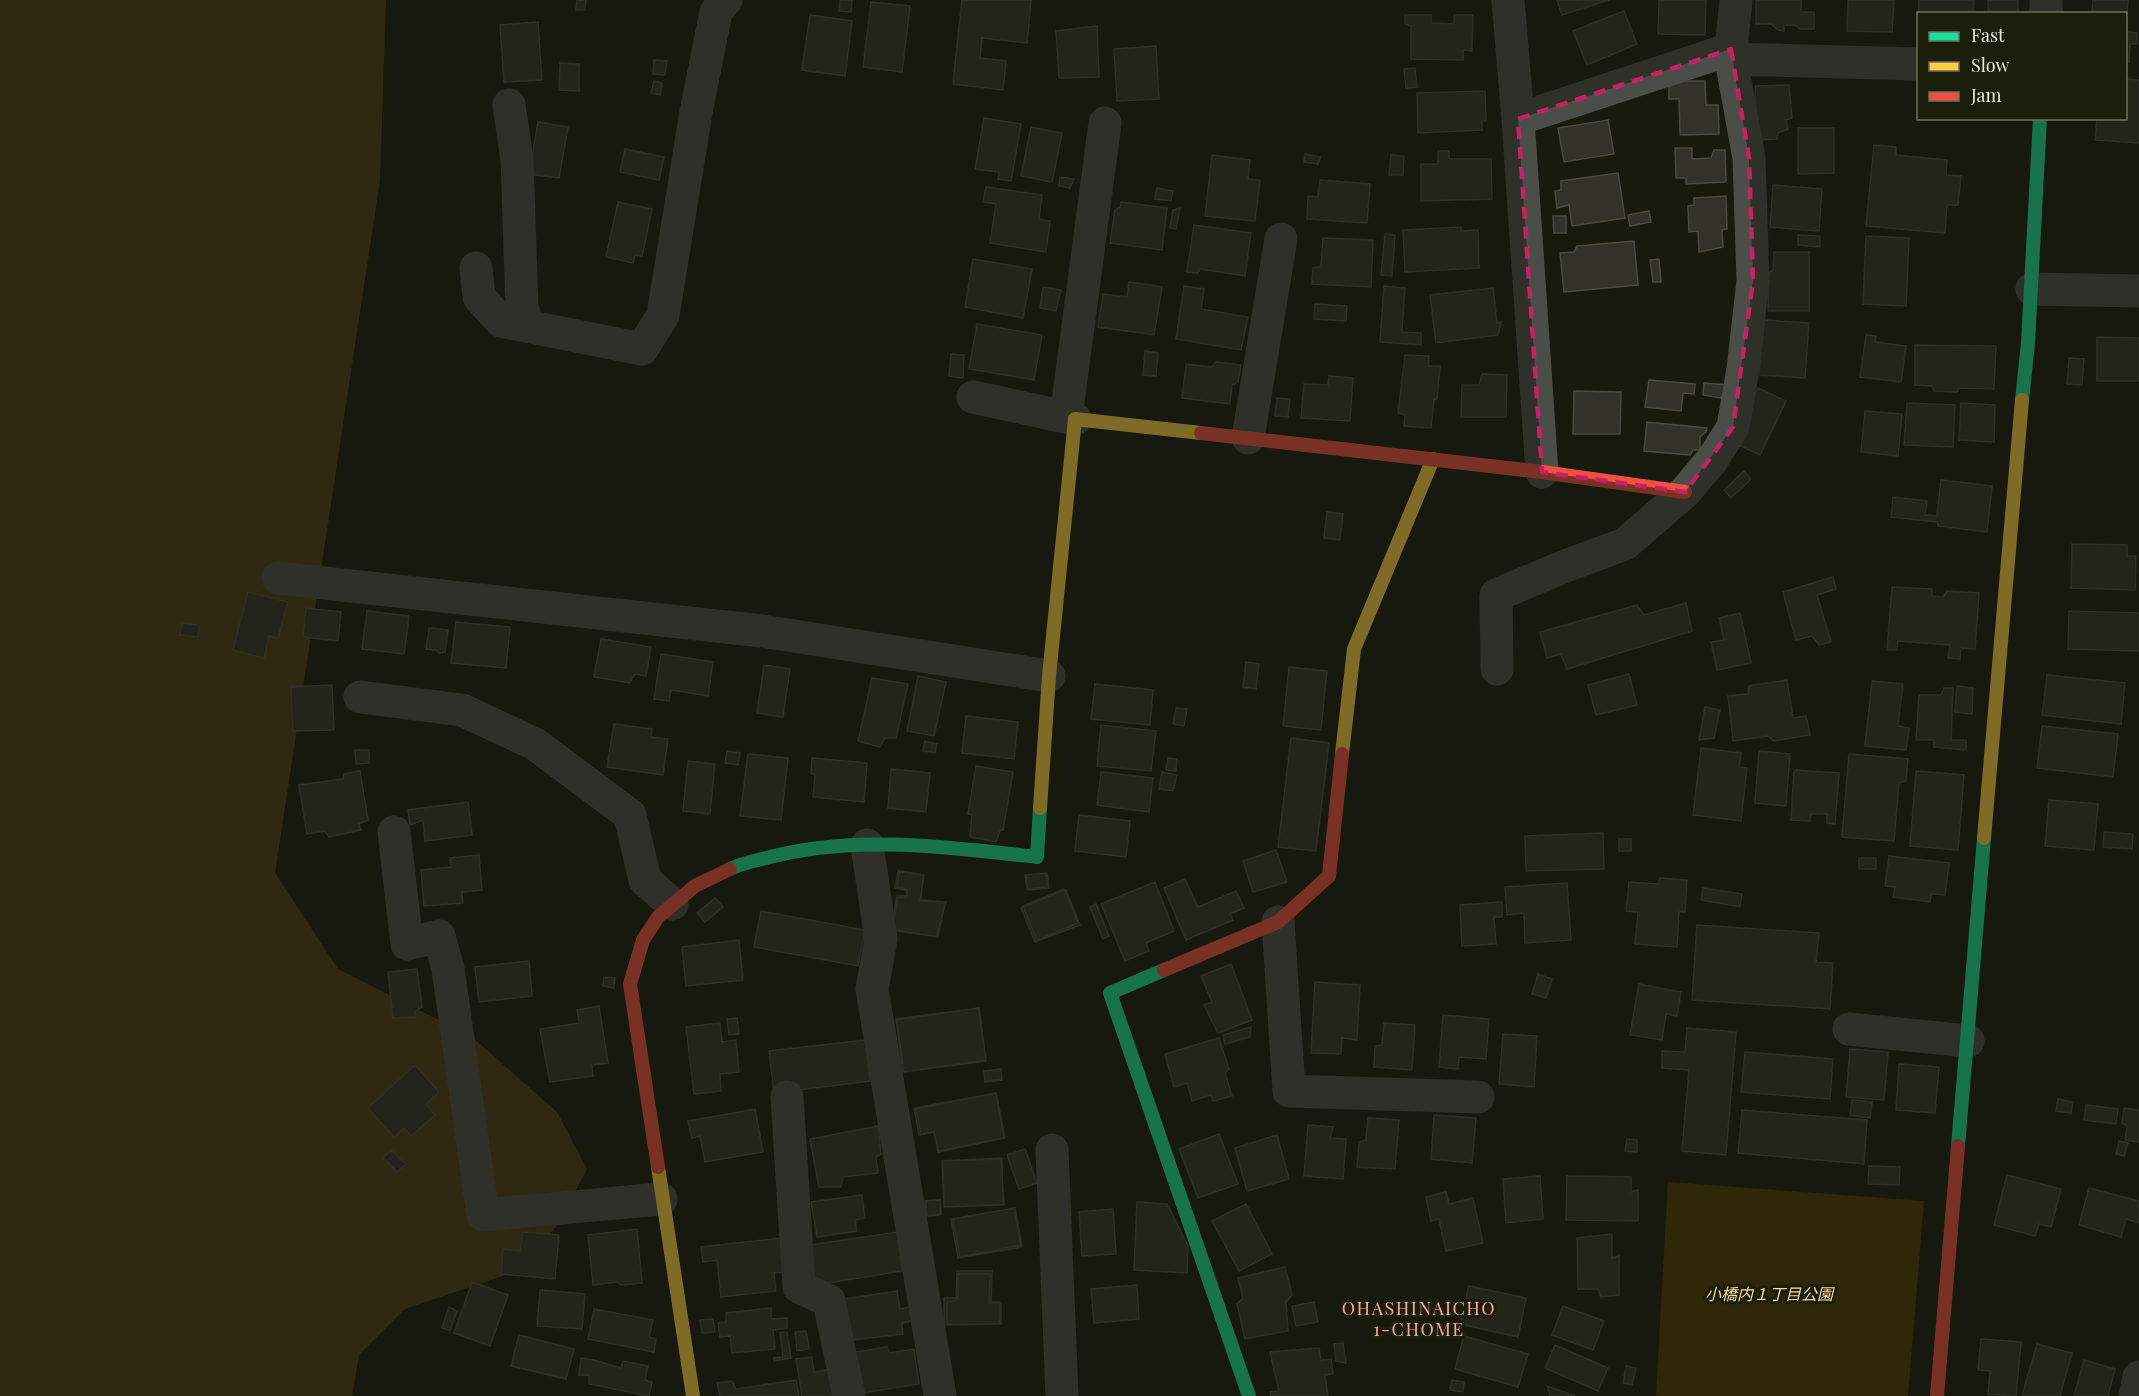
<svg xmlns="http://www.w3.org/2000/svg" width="2139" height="1396" font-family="'Playfair Display','Noto Sans JP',serif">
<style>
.green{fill:#4f3804}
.forest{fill:#4e3c14}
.building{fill:#323228;stroke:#4b4a41;stroke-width:1.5}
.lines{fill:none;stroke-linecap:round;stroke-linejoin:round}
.street{stroke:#4b4d49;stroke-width:33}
.fast{stroke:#16e098;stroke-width:14}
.slow{stroke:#ffcf43;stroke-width:14}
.jam{stroke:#f24e42;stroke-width:14}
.marked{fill:none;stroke:#c42262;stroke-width:4.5;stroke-dasharray:12 8;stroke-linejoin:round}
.labels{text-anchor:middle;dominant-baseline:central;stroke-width:6;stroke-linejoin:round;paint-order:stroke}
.park-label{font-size:16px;font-style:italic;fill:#fedba0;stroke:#1b1e0a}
.neighbourhood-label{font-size:18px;letter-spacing:1.5px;fill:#faa79e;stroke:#1b1e0a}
</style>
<rect width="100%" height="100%" fill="#181a0e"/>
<path class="green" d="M1668,1182L1924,1201L1908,1396H1656Z"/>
<path class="forest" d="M0,0H386L380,180L275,873L338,969L472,1037L557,1112L587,1169L558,1224L523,1269L405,1309L359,1355L352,1396H0Z"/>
<path class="building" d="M577,0H586L585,10H576Z
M840,0H852L851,12L839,11Z
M962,0H1031L1027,43L982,38L980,58L1006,61L1003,90L953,84Z
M1557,0H1609L1562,15Z
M1659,0H1706L1705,35L1658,34Z
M1756,0H1801V12H1814V29H1800L1794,25H1784V31L1778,30L1771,24H1756Z
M1848,0H1894L1892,32L1847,31Z
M1919,0H1974L1973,14H1918V24Z
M1988,0H2018V14H1988Z
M2093,0H2128L2126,32L2137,33V44H2130L2129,62L2126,61V14H2092Z
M871,2L910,6L902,72L863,67Z
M1624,11L1637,44L1587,65L1573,31Z
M810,15L852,21L845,76L802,70Z
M1405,15H1431V23L1454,24V15H1473L1472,51L1463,50V60L1411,59V26L1405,24Z
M538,22L542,80L504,82L500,25Z
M1097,26L1099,77L1059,78L1056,31Z
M1156,46L1159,99L1117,101L1114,49Z
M654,60L667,61L665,75L653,74Z
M560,63L579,64V91L559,90Z
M1415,68L1417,87L1406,88L1404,69Z
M2126,79L2139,80V143L2095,140L2097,118H2126Z
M654,81L662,83L660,95L651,93Z
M1669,81H1705L1706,105H1718L1719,134L1680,135L1679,99H1669Z
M1789,85L1792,118L1786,120L1788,129L1778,133L1777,139L1757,140L1755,86Z
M1485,91L1486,121H1482V130L1418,133L1417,93Z
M984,118L1021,124L1011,181L998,179L999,172L975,169Z
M1608,120L1614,154L1564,162L1558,128Z
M538,122L568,127L559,178L529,174Z
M1031,127L1062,133L1052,182L1021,176Z
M1798,128H1834V173L1798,174Z
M1874,145L1896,147V155L1947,160L1946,175L1961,176L1958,205H1947L1945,233L1866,226Z
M1675,148H1692V159L1711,158L1714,150H1725L1726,182L1686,184V178H1676Z
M625,149L664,157L659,180L620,172Z
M1438,151H1449V159H1491L1492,199L1421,201V164H1438Z
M1305,154L1321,157L1318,164L1304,162Z
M1212,155L1250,160L1248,179L1260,180L1255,221L1205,216Z
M1391,155L1404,156L1403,175H1389Z
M1618,173L1625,218L1572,226L1569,205L1557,208L1555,191L1561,190V181Z
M1060,177L1074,179L1070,188L1059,186Z
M1320,180L1370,184L1367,223L1307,219L1308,196L1318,197Z
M1773,185L1822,189L1819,231L1770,227Z
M986,187L1042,195L1039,219L1050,221L1046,252L990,243L996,204L983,202Z
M1157,188L1173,191L1171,201L1155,199Z
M1726,196L1727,229L1722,230L1723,247L1699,252L1698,231L1689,232L1688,206L1694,205V198Z
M618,202L652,209L642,256L635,255L633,263L606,257Z
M1121,202L1167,208L1162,250L1110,243L1115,210L1120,207Z
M1180,208L1176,229L1170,228L1173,210Z
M1649,211L1651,222L1630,226L1628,215Z
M1553,216H1566V233H1554Z
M1194,225L1251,233L1245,276L1200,269L1198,273L1187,272Z
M1461,227V231L1478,230L1479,268L1405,272L1403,230Z
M1385,234L1395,235L1392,276L1381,275Z
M1798,235L1820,236V247L1798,245Z
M1866,236L1909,238L1906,306L1863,304Z
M1323,238L1373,240L1371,287L1312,284L1313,268L1321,266Z
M1634,241L1638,285L1564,292L1560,253L1574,252L1577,246Z
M1774,252H1809V311H1768L1769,273L1773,270Z
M973,259L1032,269L1023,318L965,307Z
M1659,259L1661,282H1653L1650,260Z
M1129,282L1162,287L1154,335L1098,327L1103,294L1127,297Z
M1184,286L1204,289L1201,309L1248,317L1241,350L1176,339Z
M1384,286L1405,288L1402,332L1421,333V345L1380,342Z
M1043,287L1061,290L1056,311L1040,308Z
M1493,288L1497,323L1501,322L1498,335L1436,343L1430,295Z
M1315,304L1347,306L1346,321L1314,319Z
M1764,320L1809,323L1805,378L1759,375Z
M977,324L1042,335L1034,380L969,369Z
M1866,335L1876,336L1875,342L1906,346L1901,382L1860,377Z
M2097,337L2139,338V381H2097Z
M1915,345L1996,346L1994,389L1959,388L1957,392L1934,391L1932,386L1915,385Z
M1145,351L1158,353L1156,376L1143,375Z
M951,354L964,355L963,378L949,376Z
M1405,355L1429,356L1428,366H1440L1437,399L1434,400L1431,428L1404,426L1405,415L1398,413Z
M2069,358L2084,359L2082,385L2067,384Z
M1216,362L1241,365L1238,382L1232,385L1230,404L1182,398L1186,364L1211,367Z
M1482,374L1507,375L1506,417H1461L1462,385H1479Z
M1329,376L1353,378L1350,421L1301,418L1304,384L1328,385Z
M1649,380L1695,384L1694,394L1683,393L1681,411L1645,407Z
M1704,383L1728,385L1726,399L1703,395Z
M1758,388L1786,401L1760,455L1732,442Z
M1574,391L1621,392L1620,434H1573Z
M1277,398L1290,399L1288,417L1275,416Z
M1907,403L1955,405L1953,447L1904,445Z
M1961,403L1995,405L1994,442L1959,440Z
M1865,411L1902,414L1898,456L1861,452Z
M1647,422L1707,428L1706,432L1700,437V450H1693L1690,455L1644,451Z
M1744,471L1751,479L1731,498L1724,490Z
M1941,480L1992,486L1987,532L1938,526L1937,522L1891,517L1893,497L1927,501L1925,515L1937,516Z
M1327,512L1343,514L1340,540L1324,538Z
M2072,544L2127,545V556H2136L2135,590L2071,588Z
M1833,577L1836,589L1817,595L1831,642L1819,645L1812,636L1796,640L1783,592Z
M1892,587L1932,589V596L1943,597L1947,591L1979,593L1975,649L1961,648L1960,659L1948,658L1950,645L1898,641L1897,650H1887Z
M248,592L288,602L278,638L269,636L264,658L233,650Z
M1686,603L1692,631L1567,669L1561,654L1547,658L1540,632L1637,605L1644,615Z
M306,608L341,612L338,641L303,637Z
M367,611L409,616L404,654L362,649Z
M2069,611L2139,613V651L2068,649Z
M1740,613L1751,663L1717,670L1711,642L1724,640L1719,618Z
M456,622L510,627L506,668L451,663Z
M182,623L199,625L198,637L180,635Z
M429,628L448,630L445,652L439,653L436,650L426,649Z
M601,639L651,647L646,676L635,674L630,683L594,677Z
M661,654L713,662L708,696L671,690L669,701L654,699Z
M1246,662L1259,664L1256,689L1243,687Z
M764,665L790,669L783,717L757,713Z
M1289,667L1327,671L1321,730L1283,726Z
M1629,674L1637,705L1596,715L1588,685Z
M2047,675L2125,683L2121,724L2042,715Z
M918,676L946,682L934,736L907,731Z
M872,678L908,684L896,738H885L880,747L858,741Z
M1787,680L1793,718L1806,716L1810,735L1774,741L1768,736L1733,741L1728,696L1748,694L1749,686Z
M1872,681L1903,684L1898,726L1909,728L1906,750L1865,746Z
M1095,684L1153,690L1150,725L1091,719Z
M332,685L334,730L293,731L291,687Z
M1957,686L1973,688L1972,714L1955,712Z
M1944,688H1953L1951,740H1966V750L1934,747V740H1916L1919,695H1941Z
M1705,707L1720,710L1714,738L1699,740Z
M1176,708L1187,709L1184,726L1173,724Z
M966,716L1018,722L1014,759L962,753Z
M614,724L652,729L651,737L668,739L663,775L607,767Z
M1101,725L1156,731L1151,771L1097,766Z
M2042,726L2118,734L2113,777L2037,768Z
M1291,738L1329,743L1316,851L1278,847Z
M925,741L937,744L935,753L923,751Z
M1701,748L1741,753L1739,767L1747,768L1741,821L1693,815Z
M355,750H369V763L356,764Z
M727,751L740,753L738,765L725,763Z
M1759,751L1790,754L1786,806L1755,803Z
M748,754L788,758L781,820L740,816Z
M1849,754L1908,759L1906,781L1899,783L1894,841L1842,837Z
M812,758L867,763L864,802L813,797L815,775L811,773Z
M1168,758L1177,759L1176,771L1166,770Z
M688,761L715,764L710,814L683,811Z
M976,766L1013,772L1003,830L1000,831L996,842L970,837L972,815L968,814Z
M891,769L930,773L926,812L888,808Z
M1794,770L1839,773L1835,824L1827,823V814H1811L1810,821L1791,820Z
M360,771L368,820L359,824L361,830L329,837L325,831L307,834L299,785L343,779L344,774Z
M1916,771L1964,775L1958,850L1910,846Z
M1101,772L1153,778L1149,812L1097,805Z
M1162,772L1177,775L1173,791L1159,789Z
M2049,800L2098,804L2094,850L2045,846Z
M468,802L472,835L425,841L423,820L410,825L408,810Z
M1079,815L1130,821L1126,857L1075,851Z
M2104,832L2133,834L2132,849L2103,847Z
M1603,833L1604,869L1526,871L1525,836Z
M1619,839H1631V851H1619Z
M1276,850L1287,882L1253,892L1243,861Z
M479,855L482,890L462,892L463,903L424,906L421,870L451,867L450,858Z
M1889,856L1949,863L1945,895L1931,894L1930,902L1893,897L1895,887L1885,886Z
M1859,858H1876V869H1859Z
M898,871L923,875L921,900L945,902L938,937L891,930L897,895L907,896V890L895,888Z
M900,871L924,875L920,901L946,902L936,937L893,929L898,897L906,898L907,889L897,887Z
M1046,873L1047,887L1027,889L1025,875Z
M1047,873L1049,888L1028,890L1026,875Z
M1660,878L1687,880L1685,912H1679L1677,947L1635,944L1638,912L1626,911L1629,882L1658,884Z
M1185,879L1198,907L1236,891L1244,908L1230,914L1233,920L1186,940L1164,888Z
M1155,882L1174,931L1146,943L1149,951L1125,961L1101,904Z
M1567,883L1571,940L1525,943L1524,913L1507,915L1505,887Z
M1703,888L1742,894L1740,907L1701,900Z
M1064,889L1078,923L1037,940L1023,906Z
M1066,890L1080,925L1035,942L1021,908Z
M715,898L723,907L705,922L697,913Z
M1502,902V917H1494L1496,944L1462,946L1460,905Z
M1096,904L1109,936L1103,939L1090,907Z
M761,911L865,930L858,966L754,947Z
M1697,925L1819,933L1816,962L1833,963L1830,1009L1692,1000Z
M739,940L743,980L686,986L682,947Z
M529,961L532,996L479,1002L475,967Z
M1231,964L1252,1020L1218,1033L1204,1005L1212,1002L1201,976Z
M417,969L422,1007L415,1011V1017L393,1018L388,972Z
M1538,974L1552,979L1546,998L1532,994Z
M604,977L615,978L614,988L603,986Z
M1315,982L1360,985L1357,1040L1342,1038L1341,1054L1311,1053Z
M1639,984L1681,992L1677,1016L1666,1014L1662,1040L1630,1035Z
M599,1006L608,1063L592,1065L593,1076L550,1082L540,1029L579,1023L577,1010Z
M978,1008L986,1060L904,1072L897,1020Z
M979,1008L986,1061L903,1072L896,1019Z
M1443,1015L1489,1019L1486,1059L1459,1057L1458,1069L1439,1067Z
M737,1018L739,1034L729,1035L727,1019Z
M720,1023L722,1042L736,1040L739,1072L720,1074L721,1091L694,1094L686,1027Z
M1384,1023L1415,1025L1412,1070L1374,1067L1375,1046L1382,1045Z
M1251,1027L1250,1037L1225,1044L1223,1035Z
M1687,1028L1736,1032L1726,1155L1682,1151L1689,1070L1662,1068V1051L1685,1052Z
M1503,1034L1537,1036L1534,1087L1499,1084Z
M1219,1038L1229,1069L1225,1073L1232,1096L1213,1101L1211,1095L1192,1101L1187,1083L1174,1087L1165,1054Z
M865,1040L870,1081L774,1093L769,1051Z
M1850,1049L1888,1052L1884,1100L1846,1097Z
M1745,1052L1833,1059L1830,1099L1741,1092Z
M1899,1064L1939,1067L1935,1113L1896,1110Z
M415,1065L439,1092L426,1104L435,1115L411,1136L404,1128L394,1137L368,1108Z
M1001,1069L1002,1079L985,1081L984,1071Z
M1001,1069L1002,1080L985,1082L984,1071Z
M996,1093L1005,1138L938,1152L934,1132L921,1134L916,1109Z
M996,1093L1004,1138L938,1151L934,1132L919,1135L914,1108Z
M2058,1099L2073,1102L2071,1113L2056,1111Z
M1852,1100L1872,1102L1870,1118L1850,1115Z
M2086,1105L2118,1109L2116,1124L2084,1120Z
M2124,1108L2139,1110V1142L2125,1140L2127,1126L2122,1123Z
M755,1109L763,1152L705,1162L700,1136L692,1138L688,1121Z
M1742,1110L1867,1120L1864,1164L1738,1153Z
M1434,1115L1476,1118L1472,1163L1431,1159Z
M1368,1118L1399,1120L1395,1169L1357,1167L1359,1142L1366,1140Z
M1308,1125L1333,1127L1330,1138L1346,1139L1343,1179L1304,1176Z
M878,1126L881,1154L876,1157L878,1173L843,1177L841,1187H819L810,1139Z
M1219,1134L1238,1184L1198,1198L1179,1149Z
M1277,1135L1289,1179L1247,1191L1235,1148Z
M1627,1139L1637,1140V1152L1625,1151Z
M2119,1141L2128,1143L2124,1156L2116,1154Z
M1025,1149L1037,1183L1019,1189L1007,1155Z
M391,1150L406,1164L397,1172L383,1158Z
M1001,1158L1004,1205L944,1207L942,1161Z
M1002,1159L1003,1204L944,1207L943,1161Z
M1869,1166L1900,1167L1899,1185L1868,1184Z
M2007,1175L2061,1189L2051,1227L2039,1224L2035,1236L1994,1225Z
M1540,1176L1543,1219L1506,1223L1503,1179Z
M1567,1176L1631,1177V1192L1638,1190V1221L1566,1220Z
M2089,1188L2139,1201V1223L2126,1219L2121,1237L2079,1225Z
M1446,1192L1449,1204L1473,1198L1483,1243L1446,1251L1439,1219L1431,1221L1426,1197Z
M862,1195L865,1218L855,1220L857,1231L817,1237L811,1202Z
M940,1200V1215L927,1216L926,1201Z
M940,1200L941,1214L926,1216L924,1201Z
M1137,1202L1167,1204L1188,1246L1187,1273L1134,1270Z
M1246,1204L1272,1254L1239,1271L1212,1221Z
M1014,1208L1021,1245L960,1257L953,1219Z
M1015,1208L1022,1247L958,1258L951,1219Z
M1113,1209L1116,1254L1082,1256L1079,1212Z
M637,1229L642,1283L621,1285L617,1282L593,1285L588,1235Z
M523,1232L559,1235L555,1279L501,1274L503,1249L520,1251Z
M897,1232L902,1271L810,1286L804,1246Z
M1612,1234V1258L1619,1256V1295L1601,1297L1598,1289H1578L1577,1238Z
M783,1238L786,1272L774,1273L776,1291L721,1297L717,1260L703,1262L701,1247Z
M1285,1267L1292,1295L1286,1302L1288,1331L1245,1339L1237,1304L1243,1298L1238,1278Z
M957,1271H992L991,1302H1000V1324H947V1302L956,1301Z
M958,1274H990L989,1303H1001V1324L944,1325V1298H958Z
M472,1282L508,1295L490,1346L454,1333Z
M1137,1285L1139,1319L1094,1323L1091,1289Z
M1469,1286L1526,1298L1518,1337L1460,1324Z
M540,1290L585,1294L582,1329L537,1326Z
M897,1291L900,1309L910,1307L912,1321L902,1323L903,1334L844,1341L838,1300Z
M1314,1302L1318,1322L1296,1326L1292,1306Z
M1563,1306L1604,1321L1593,1350L1552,1335Z
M449,1307L457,1311L450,1330L442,1328Z
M771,1308V1319L787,1318V1328L773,1330L775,1349L732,1353L730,1336L720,1337L718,1323L726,1322V1313Z
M594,1309L653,1320L649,1337L656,1339L654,1352L588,1339Z
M713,1319L715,1332L702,1333L700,1320Z
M806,1331L809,1349L797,1351L795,1332Z
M787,1332L791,1358L774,1361V1358L783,1357L780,1333Z
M519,1335L574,1349L566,1379L511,1366Z
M1464,1336L1528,1354L1518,1387L1455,1369Z
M1981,1339L2021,1342L2016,1396L1988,1394L1990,1371L1978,1370Z
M1343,1343L1346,1363L1336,1361L1334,1344Z
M2037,1344L2072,1353L2060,1396H2022Z
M1555,1345L1608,1368L1598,1391L1545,1368Z
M887,1347L890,1353L914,1349L919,1384L857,1394L850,1353Z
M1319,1348L1321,1360L1331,1359L1333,1374L1325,1375L1328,1396H1271L1270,1392L1279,1391L1270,1352Z
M812,1357L814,1372L836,1368L841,1396H802L796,1359Z
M581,1358L594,1360L621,1368L623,1361L648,1366L645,1380L652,1382L649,1396L589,1384V1375H579Z
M2084,1360L2115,1369L2108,1396H2074Z
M1626,1366L1636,1368L1632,1385L1623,1383Z
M796,1380L799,1396H720L717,1383L732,1381L736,1389Z
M1452,1380L1464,1382L1463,1392L1450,1390Z
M1547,1386L1575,1396H1550Z"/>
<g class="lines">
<path class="street" d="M1508,0L1518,119L1542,472
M2046,14V0
M1731,49L1736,0
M1731,59L1918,64
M509,105L517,160L522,307L528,326
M476,268L479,297L501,321L642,349L663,315L696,112L716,12L726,0
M2032,289L2139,291
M973,397L1075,419
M1066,417L1105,123
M1248,438L1281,239
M278,578L762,631L1049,676
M1497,669L1496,595L1568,565L1625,544L1685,492L1712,460L1733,427L1743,369L1753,281L1749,158L1731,59V49L1518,119
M360,697L462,710L535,744L630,815L645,880L672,904
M394,832L407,944L439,936L448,969L483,1215L661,1199
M867,845L881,939L872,989L940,1396
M1278,922L1289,1091L1478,1097
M1849,1029L1968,1041
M787,1097L799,1287L829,1301L849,1396
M1052,1150L1062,1396
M2135,1396L2139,1377"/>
<path class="fast" d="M2022,400L2028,343L2040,118
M730,869C742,863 754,861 766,858C853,834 948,847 1037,857L1040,808
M1164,970L1110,993L1249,1396
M1958,1146L1984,838"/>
<path class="slow" d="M1342,754L1354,649L1433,459
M1040,808L1049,676L1075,419L1201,433
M1984,838L2022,400
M658,1167L693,1396"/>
<path class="jam" d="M1201,433L1542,472L1685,492
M1164,970L1278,922L1329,876L1342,754
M658,1167L630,984L643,940L658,917L695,886L730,869
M1937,1396L1958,1146"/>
</g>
<path d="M0 0H2139V1396H0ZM1731,49L1749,158L1753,281L1733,427L1685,492L1542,472L1518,119Z" fill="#181a0e" fill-opacity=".55" fill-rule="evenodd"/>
<path class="marked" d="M1731,49L1749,158L1753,281L1733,427L1685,492L1542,472L1518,119Z"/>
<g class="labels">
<g class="park-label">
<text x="1769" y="1293">小橋内１丁目公園</text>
</g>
<g class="neighbourhood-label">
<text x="1419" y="1308">OHASHINAICHO<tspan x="1419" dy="21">1-CHOME</tspan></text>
</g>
</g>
<rect x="1917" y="12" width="210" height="108" fill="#1b1e0a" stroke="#6d705e" stroke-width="1.5"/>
<rect x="1929" y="32" width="30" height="9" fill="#16e098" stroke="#6d705e" stroke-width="1.5"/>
<text x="1971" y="42" font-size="18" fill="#e8eadd">Fast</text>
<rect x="1929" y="62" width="30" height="9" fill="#ffcf43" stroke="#6d705e" stroke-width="1.5"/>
<text x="1971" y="72" font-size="18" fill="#e8eadd">Slow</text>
<rect x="1929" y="92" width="30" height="9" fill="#f24e42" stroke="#6d705e" stroke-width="1.5"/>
<text x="1971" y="102" font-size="18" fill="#e8eadd">Jam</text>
</svg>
